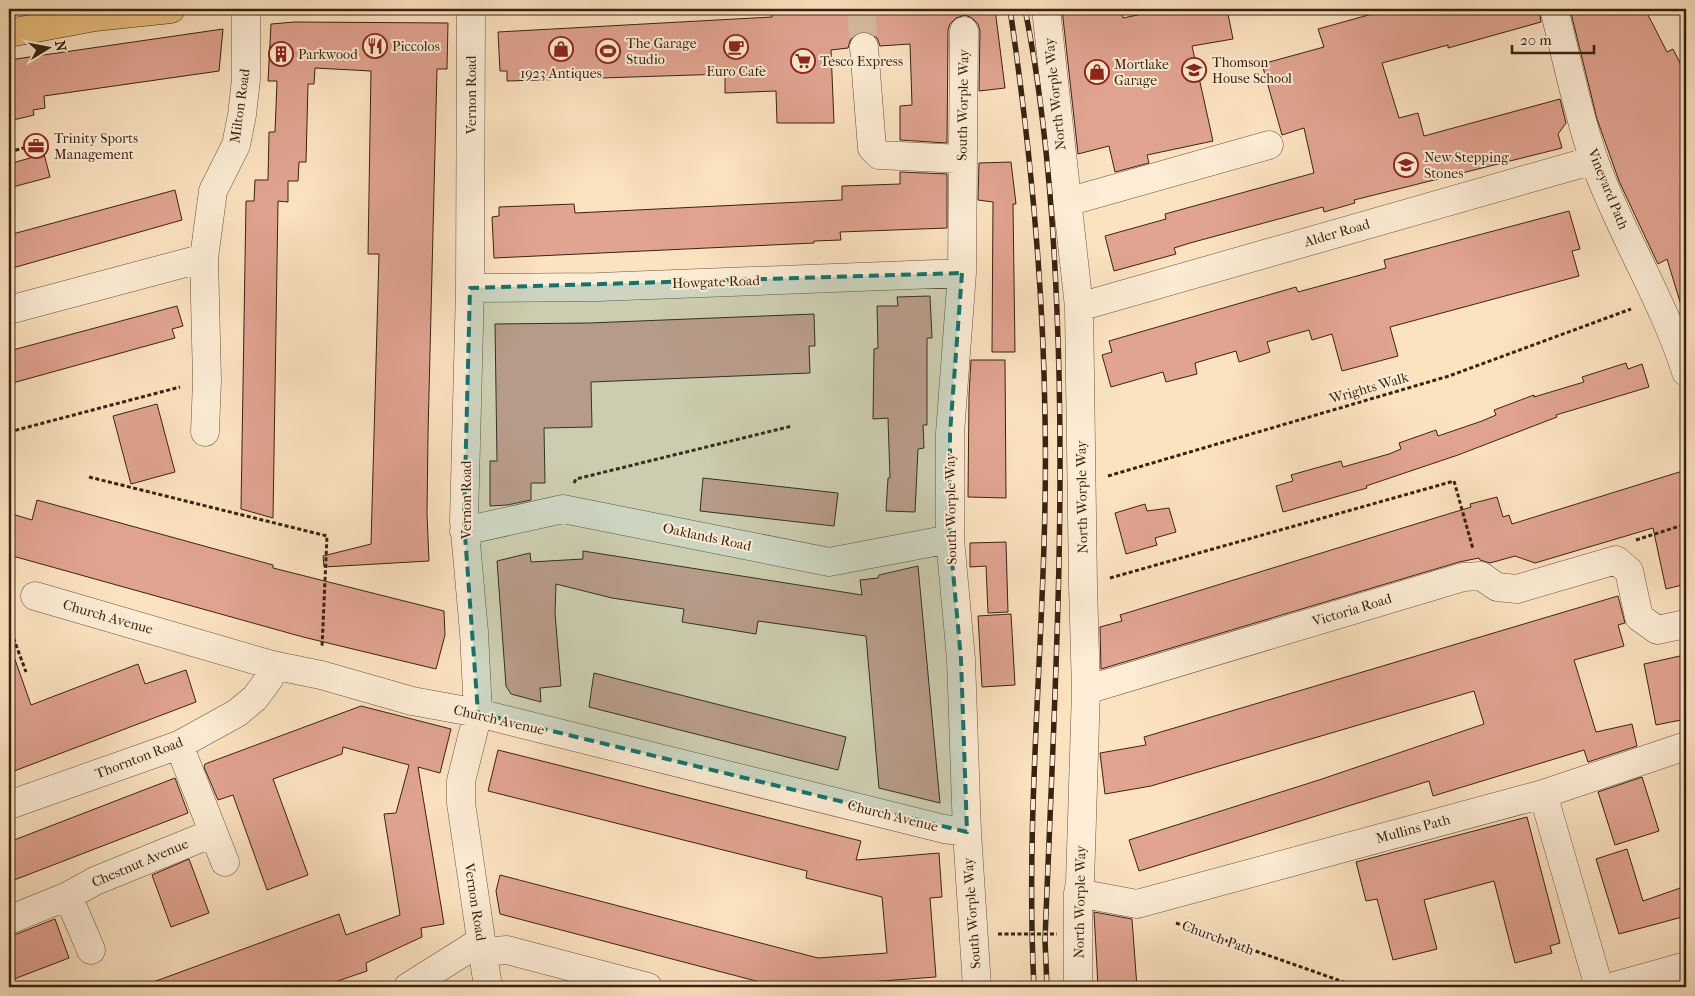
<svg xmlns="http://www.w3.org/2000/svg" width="1695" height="996" font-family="'IM FELL French Canon',serif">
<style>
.building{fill:#e1a491;stroke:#3a2210}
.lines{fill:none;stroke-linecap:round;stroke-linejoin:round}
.minor-tunnel{stroke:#d5bc9d;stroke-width:28;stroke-dasharray:28 14;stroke-linecap:butt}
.minor-casing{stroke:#6a523c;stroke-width:29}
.major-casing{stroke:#3a2210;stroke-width:29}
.path{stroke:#3a2210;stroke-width:3;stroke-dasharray:4 2.5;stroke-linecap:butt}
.minor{stroke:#fdedd6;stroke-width:28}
.major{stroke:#eec280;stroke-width:28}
.rail-casing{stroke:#3a2210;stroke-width:5.5}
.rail{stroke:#fdedd6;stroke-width:4;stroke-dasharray:11;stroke-linecap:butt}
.path-bridge{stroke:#3a2210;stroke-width:3;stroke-dasharray:4 2.5;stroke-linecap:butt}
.marked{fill:#0f766e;fill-opacity:0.2;stroke:#0f766e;stroke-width:4;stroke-dasharray:10 6;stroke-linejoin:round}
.labels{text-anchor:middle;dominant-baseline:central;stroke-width:4;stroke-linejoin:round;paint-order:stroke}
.poi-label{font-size:14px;fill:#3a2210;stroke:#fdedd6;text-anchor:start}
.street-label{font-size:14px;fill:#3a2210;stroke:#fdedd6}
</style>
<rect width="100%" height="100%" fill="#fce3c0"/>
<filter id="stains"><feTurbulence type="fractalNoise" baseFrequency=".004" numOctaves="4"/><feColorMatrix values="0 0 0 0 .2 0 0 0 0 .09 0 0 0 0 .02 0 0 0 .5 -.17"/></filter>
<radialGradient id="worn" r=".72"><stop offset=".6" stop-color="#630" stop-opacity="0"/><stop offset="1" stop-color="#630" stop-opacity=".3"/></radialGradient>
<path class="building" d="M771,9H995L1005,88L979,91L980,31L978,24L972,18L965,15L956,18L950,24L948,30L947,143L900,140V106L912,105L910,44L880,46L877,38L870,33L863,31L855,34L850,41L848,48L831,50L834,123H777L776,91L725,93V74L507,81V71H500L498,32L772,17Z
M1062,9H1121L1123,18L1166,9H1227L1233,39L1192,46L1213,141L1147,155L1149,163L1115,172L1109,146L1078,154Z
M1390,9H1539L1541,22L1448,48V45L1382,63L1399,118L1418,113L1424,136L1560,99L1566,123L1558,134L1562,148L1354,200L1355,203L1324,212L1323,207L1190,243L1174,248L1176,254L1114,271L1105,236L1166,219L1165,214L1314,173L1304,128L1282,135L1262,64L1324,47L1318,29Z
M1570,9H1645L1667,52L1673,49L1686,75V304L1681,305L1667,259L1658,264L1657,262L1619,181L1597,119Z
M295,22L448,23L447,69H437L428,434L427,514L429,561L324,567L323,556L371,544L379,254H368L371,71L315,68L314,84H308L306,162H299L298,181H288V202L278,201L273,518L241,509L246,201H254L255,180H268L269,132H275L277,81H268L271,24Z
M223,29L219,71L44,96L45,108L33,110L34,115L9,121V60Z
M44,154L50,177L9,188V164Z
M1011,162L1016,204H1013L1015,352H992L993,202L978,200L979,163Z
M900,172L947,174V228L840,232L841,240L814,241V243L494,258L492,217L499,216V207L574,204L575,213L842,200V186L900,184Z
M175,190L182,220L9,269V235Z
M1569,211L1580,249L1572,251L1579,276L1390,327L1398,356L1342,371L1332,334L1312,340L1309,330L1267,342L1270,352L1258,356L1239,362L1236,351L1195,363L1197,374L1166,382L1163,372L1111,387L1102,355L1112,352L1109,341L1296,287L1298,292L1386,268L1384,260Z
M930,296L932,338H927V425H923L924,448L918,449L915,512L886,511L888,478H890L888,418L873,419L874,349L878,348L877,306H898L897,297Z
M177,306L183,326L172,329L175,338L9,384V351Z
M814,314L815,346H809L810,373L591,382L592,427L544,428L545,483H531V500L507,505L490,506V461H497L495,324L589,323Z
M971,360H1005L1006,498L968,497L969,395Z
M1626,363L1628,369L1642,364L1649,387L1556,415L1557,417L1458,455L1366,486L1367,488L1283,512L1276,486L1293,481L1291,475L1341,461L1343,467L1389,454L1401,449L1399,443L1436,430L1438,436L1482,421L1496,415L1494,410L1534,395V397L1584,382L1582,377Z
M157,404L175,472L131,484L113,416Z
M1686,470V517L1682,518L1686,536V584L1666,589L1653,528L1535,563L1515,556L1490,563L1480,560L1479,558L1459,562L1101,669L1100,627L1122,621L1120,615L1471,507L1470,504L1497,497L1503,517L1509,515L1512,524Z
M703,478L838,493L834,526L700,511Z
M37,500L273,565V568L444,611L445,635L436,669L303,637L9,555V513L32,520Z
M1145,504L1147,511L1169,508L1176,532L1155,538L1157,545L1126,554L1115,513Z
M1006,542L1008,612L988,613L986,566L970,567V543Z
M583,551L862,595L860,580L878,578L879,575L918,566L940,803L879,788L866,636L758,621L756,634L682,622L684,609L612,598L556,584L555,613L561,686L540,688L541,702L511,694L506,686L497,561L530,553L531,562L583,559Z
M1618,596L1625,623L1618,625L1624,646L1574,660L1596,732L1632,724L1637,746L1588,762L1584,750L1433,796L1429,781L1139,871L1129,840L1319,780L1484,724L1474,691L1151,786L1105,794L1100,753L1146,745L1144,737Z
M1011,614L1015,685L982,687L978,616Z
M9,651H12L31,705L138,664L145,684L186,670L196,702L9,773Z
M1680,656L1686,684V719L1656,725L1644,664Z
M594,673L846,737L838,770L589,707Z
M361,706L451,729L440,773L418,767L444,924L421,928L422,937L366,963L367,971L320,987H145V985L339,914L346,935L400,915L384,814L396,813L409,765L343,747L342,754L273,779L308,875L267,890L233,795L218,800L204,767L205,764Z
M498,750L861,841L856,860L939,853L942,897L930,898L936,977L868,982V987H779L500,914L496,891L500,875L818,958L887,953L882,897L806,878L807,871L488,791Z
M1642,777L1659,831L1615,845L1598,792Z
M175,778L188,813L9,882V842Z
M1527,817L1560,943L1550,946L1552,953L1515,963L1494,881L1424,900L1437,949L1393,960L1377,899L1366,901L1356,862Z
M1627,849L1643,901L1686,886V916L1619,934L1596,859Z
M189,859L209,913L171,927L152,875Z
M1094,912L1132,919L1137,987H1098Z
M55,919L69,958L9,981V937Z"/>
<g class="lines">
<path class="minor-tunnel" d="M861,9L864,47"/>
<defs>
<path id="minor" d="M471,9L470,288L464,521L474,632L478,713L461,781V803L488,987
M1046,9L1079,307L1083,585L1086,690L1080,883L1078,893V987
M1554,9C1567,59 1577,111 1594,160C1620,233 1663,299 1686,372
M964,31L962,273L950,433V539L961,659L967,832L977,987
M864,47L872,148L879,155L962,159
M1067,202L1269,145
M204,258L207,380L205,432
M470,288L598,287L962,273
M1079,307L1594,160
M9,310L204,258L213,191L236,145L242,115L246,79V9
M464,531L563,509L829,562L950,539
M35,596L272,665L321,675L412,701L478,713L944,829L967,832
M1086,690L1463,577L1481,576L1497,587L1517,589L1616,560L1629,571L1639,617L1657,630L1686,624
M179,745L225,862
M1543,794L1599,987
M9,805L179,745L237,713L255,698L269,679L272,665
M1078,893L1137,904L1543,794L1686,746
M68,896L91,950
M9,920L68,896L95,881L213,833
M483,952L507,950L648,987
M408,987L481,941
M1611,987L1683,967"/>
<path id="major" d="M9,33L95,17L171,9"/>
</defs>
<use href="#minor" class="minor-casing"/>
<use href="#major" class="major-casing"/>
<path class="path" d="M9,152L27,147
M9,432L180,387
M1108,476L1449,376L1631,309
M89,477L327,536L322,647
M574,483L576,479L792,426
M1636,540L1686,524
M1110,578L1454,481L1473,549
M9,626L26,672
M1176,923L1358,987"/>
<use href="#minor" class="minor"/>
<use href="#major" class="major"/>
<defs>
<path id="rail" d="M1010,9C1030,144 1043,279 1045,416C1049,606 1024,797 1034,987
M1025,9C1045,108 1053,210 1057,312C1066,521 1053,731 1045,940L1047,987"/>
</defs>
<use href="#rail" class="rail-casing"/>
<use href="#rail" class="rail"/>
<path class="path-bridge" d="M998,934H1057"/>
</g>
<path class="marked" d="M962,273L950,433V539L961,659L967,832L478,713L464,521L470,288Z"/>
<defs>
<symbol id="restaurant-ring" viewBox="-11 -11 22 22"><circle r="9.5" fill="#fdedd6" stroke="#8f2418" stroke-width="1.5"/><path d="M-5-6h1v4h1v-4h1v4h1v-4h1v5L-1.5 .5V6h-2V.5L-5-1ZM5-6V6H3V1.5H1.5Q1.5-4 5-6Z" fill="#8f2418"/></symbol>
<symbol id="cafe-ring" viewBox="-11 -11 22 22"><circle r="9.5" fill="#fdedd6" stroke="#8f2418" stroke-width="1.5"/><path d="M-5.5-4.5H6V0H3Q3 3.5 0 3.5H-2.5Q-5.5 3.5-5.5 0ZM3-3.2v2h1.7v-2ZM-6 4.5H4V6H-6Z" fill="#8f2418"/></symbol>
<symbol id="shop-ring" viewBox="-11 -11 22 22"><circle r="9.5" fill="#fdedd6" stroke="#8f2418" stroke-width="1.5"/><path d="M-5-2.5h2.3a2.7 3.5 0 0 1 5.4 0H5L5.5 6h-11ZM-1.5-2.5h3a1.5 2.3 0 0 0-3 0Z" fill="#8f2418"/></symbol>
<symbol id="stadium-ring" viewBox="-11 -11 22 22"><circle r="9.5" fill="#fdedd6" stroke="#8f2418" stroke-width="1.5"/><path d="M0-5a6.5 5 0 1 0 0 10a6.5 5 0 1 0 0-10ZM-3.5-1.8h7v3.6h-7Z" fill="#8f2418"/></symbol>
<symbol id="building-ring" viewBox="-11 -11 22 22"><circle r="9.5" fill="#fdedd6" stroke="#8f2418" stroke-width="1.5"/><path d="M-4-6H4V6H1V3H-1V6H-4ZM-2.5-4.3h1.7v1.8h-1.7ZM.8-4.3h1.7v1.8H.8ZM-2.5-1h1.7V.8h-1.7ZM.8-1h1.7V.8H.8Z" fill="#8f2418"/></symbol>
<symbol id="supermarket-ring" viewBox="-11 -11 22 22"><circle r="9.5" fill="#fdedd6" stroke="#8f2418" stroke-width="1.5"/><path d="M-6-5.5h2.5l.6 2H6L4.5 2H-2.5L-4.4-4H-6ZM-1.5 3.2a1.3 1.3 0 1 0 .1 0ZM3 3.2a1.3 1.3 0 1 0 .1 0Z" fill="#8f2418"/></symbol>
<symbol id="school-ring" viewBox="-11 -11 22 22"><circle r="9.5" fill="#fdedd6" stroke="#8f2418" stroke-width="1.5"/><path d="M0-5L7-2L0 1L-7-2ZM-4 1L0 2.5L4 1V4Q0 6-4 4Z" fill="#8f2418"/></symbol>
<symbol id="office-ring" viewBox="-11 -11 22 22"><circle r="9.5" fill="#fdedd6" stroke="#8f2418" stroke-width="1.5"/><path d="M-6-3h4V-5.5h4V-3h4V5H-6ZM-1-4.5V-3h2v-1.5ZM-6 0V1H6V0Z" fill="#8f2418"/></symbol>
</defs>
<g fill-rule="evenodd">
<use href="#restaurant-ring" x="361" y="32" width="28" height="28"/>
<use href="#cafe-ring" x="722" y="33" width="28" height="28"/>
<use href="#shop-ring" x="547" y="35" width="28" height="28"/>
<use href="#stadium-ring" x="594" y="37" width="28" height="28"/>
<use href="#building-ring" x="267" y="40" width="28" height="28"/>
<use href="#supermarket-ring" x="789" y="47" width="28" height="28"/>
<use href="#school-ring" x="1180" y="56" width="28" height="28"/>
<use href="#shop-ring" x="1083" y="58" width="28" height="28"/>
<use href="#office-ring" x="22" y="132" width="28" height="28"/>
<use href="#school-ring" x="1392" y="151" width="28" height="28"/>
</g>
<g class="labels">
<g class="poi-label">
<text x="626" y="43">The Garage<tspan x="626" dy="16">Studio</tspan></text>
<text x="392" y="46">Piccolos</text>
<text x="298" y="54">Parkwood</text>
<text x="820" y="61">Tesco Express</text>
<text x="1212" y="62">Thomson<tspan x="1212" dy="16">House School</tspan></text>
<text x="1114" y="64">Mortlake<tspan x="1114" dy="16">Garage</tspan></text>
<text x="736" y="71" text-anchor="middle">Euro Cafe</text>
<text x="561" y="73" text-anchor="middle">1923 Antiques</text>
<text x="54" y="138">Trinity Sports<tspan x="54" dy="16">Management</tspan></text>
<text x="1424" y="157">New Stepping<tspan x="1424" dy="16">Stones</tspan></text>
</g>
<g class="street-label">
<text transform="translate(1055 94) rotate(-96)">North Worple Way</text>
<text transform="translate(471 95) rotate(-90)">Vernon Road</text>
<text transform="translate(963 105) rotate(-89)">South Worple Way</text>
<text transform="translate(240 106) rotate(-82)">Milton Road</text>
<text transform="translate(1608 189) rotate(68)">Vineyard Path</text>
<text transform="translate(1337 233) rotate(-16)">Alder Road</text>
<text transform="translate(716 282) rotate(-2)">Howgate Road</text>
<text transform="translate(1369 388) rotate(-16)">Wrights Walk</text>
<text transform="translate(1082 497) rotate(-91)">North Worple Way</text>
<text transform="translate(466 500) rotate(-90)">Vernon Road</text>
<text transform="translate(951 509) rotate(-91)">South Worple Way</text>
<text transform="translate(707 537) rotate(12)">Oaklands Road</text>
<text transform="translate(1352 610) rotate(-17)">Victoria Road</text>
<text transform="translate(108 617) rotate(16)">Church Avenue</text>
<text transform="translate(499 720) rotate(13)">Church Avenue</text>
<text transform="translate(139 758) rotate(-21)">Thornton Road</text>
<text transform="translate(893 816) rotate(14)">Church Avenue</text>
<text transform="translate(1413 829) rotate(-15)">Mullins Path</text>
<text transform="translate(140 863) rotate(-23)">Chestnut Avenue</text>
<text transform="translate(475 902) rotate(81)">Vernon Road</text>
<text transform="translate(1080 902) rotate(-89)">North Worple Way</text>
<text transform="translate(972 913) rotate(-94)">South Worple Way</text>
<text transform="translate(1218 938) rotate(20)">Church Path</text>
</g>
</g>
<rect width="1695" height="996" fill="none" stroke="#fce3c0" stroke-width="30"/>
<rect x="10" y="10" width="1675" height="976" fill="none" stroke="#3a2210" stroke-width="2.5"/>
<rect x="15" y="15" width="1665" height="966" fill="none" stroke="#3a2210"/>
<g transform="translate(48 48) rotate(80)" stroke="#fdedd6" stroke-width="4" paint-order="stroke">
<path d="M0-4L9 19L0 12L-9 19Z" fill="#3a2210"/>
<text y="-8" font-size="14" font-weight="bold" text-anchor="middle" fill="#3a2210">N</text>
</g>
<path d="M1512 45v8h82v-8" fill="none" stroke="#3a2210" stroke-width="2.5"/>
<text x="1520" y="45" font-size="15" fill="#3a2210" stroke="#fdedd6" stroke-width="4" paint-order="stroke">20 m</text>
<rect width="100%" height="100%" filter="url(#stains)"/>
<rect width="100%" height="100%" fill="url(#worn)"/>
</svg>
